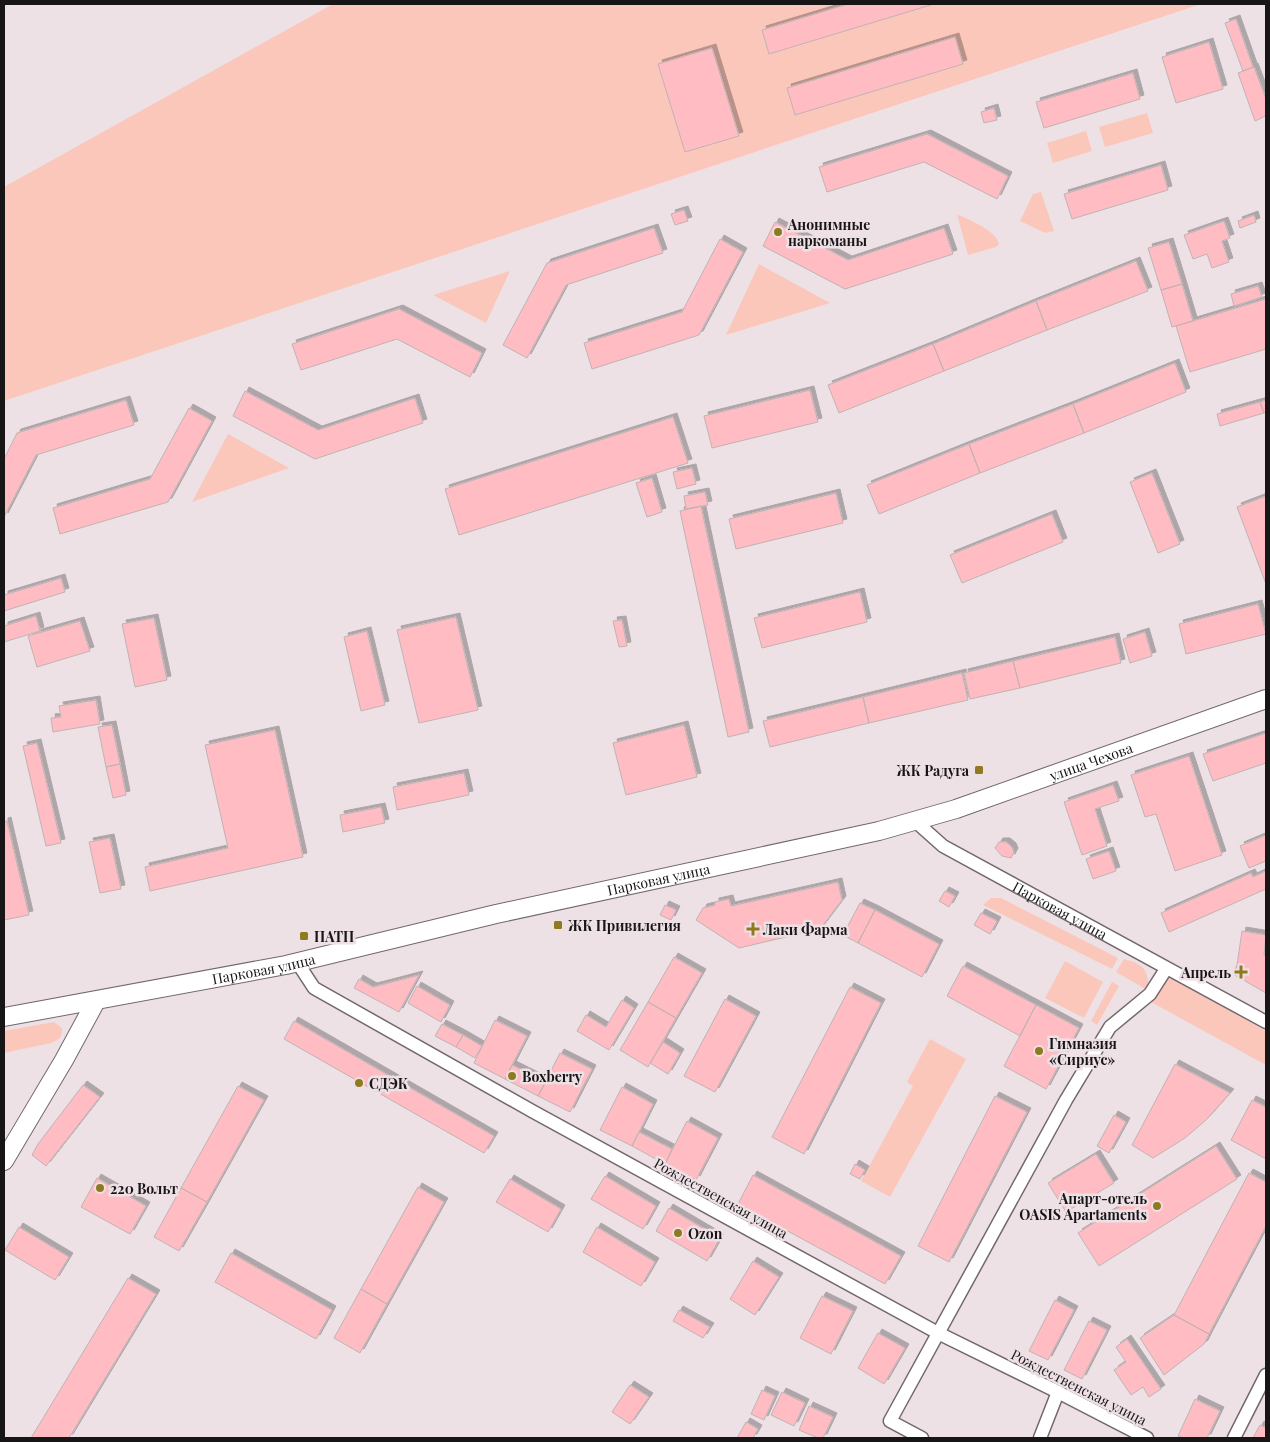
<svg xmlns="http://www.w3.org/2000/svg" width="1270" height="1442" font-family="'Playfair Display',serif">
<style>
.green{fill:#fbc7bb}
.building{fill:#ffbcc2;stroke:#bfb3b4;filter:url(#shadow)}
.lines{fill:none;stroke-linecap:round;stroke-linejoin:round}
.street-casing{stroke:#72686c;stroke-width:15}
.secondary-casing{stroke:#72686c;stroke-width:20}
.street{stroke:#fff;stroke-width:12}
.secondary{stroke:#fff;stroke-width:18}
.poi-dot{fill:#8f7a20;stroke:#ede1e6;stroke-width:2}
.labels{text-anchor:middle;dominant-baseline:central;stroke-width:5;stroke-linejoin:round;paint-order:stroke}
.poi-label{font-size:14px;font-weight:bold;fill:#181516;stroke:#ede1e6;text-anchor:start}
.street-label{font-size:14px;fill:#181516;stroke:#ede1e6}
</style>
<defs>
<filter id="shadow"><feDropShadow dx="4" dy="-4" stdDeviation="0" flood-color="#0004"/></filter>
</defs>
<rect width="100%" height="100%" fill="#ede1e6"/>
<path class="green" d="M333,4H1201L4,401V187Z
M1147,113L1153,133L1105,147L1099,127Z
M1086,131L1092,151L1053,163L1047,143Z
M1041,192L1054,231L1045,233L1020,221L1033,194Z
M957,214C969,220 996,230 999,244L996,247L968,255Z
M759,264L830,303L726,335Z
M510,271L486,323L433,295Z
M228,434L289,468L192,502Z
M991,898H1001L1118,958L1112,969L983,905Z
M1124,959C1142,963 1151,971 1147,990L1116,972Z
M1065,961L1103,982L1084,1018L1045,998Z
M1167,976L1266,1031V1065L1151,1002Z
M1112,982L1119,986L1097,1025L1091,1021Z
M54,1022L62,1028C63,1037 59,1040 51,1043L4,1053V1031Z
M930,1039L966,1059L890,1197L861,1181L913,1086L907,1082Z"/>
<path class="building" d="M848,4H934L769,54L762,30Z
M1236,19L1253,67L1243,71L1225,23Z
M955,37L963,64L795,115L787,88Z
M1209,42L1223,89L1176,103L1162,57Z
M712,48L739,136L685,152L658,64Z
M1254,67L1266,99V116L1255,121L1238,73Z
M1133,73L1140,99L1044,128L1036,102Z
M994,108L997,120L984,123L981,112Z
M927,134L1008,176L997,199L924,162L827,192L819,167Z
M1161,165L1168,190L1072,219L1064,194Z
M684,210L688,221L675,225L671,214Z
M1254,215L1256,222L1240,228L1238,221Z
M1224,221L1230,238L1222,241L1229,262L1212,268L1207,254L1193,259L1184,235Z
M775,222L848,260L944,228L953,254L845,289L763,246Z
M654,228L663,253L566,285L527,358L503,345L547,263Z
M720,239L743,252L699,335L592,369L584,343L682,312Z
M1169,242L1182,284L1161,290L1148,248Z
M1136,261L1148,291L1047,330L1036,301Z
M1182,284L1193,321L1172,327L1161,290Z
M1258,286L1262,297L1234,306L1231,294Z
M1266,299V349L1190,372L1176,326Z
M1036,301L1047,330L944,371L933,344Z
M399,309L482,353L470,377L397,339L301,370L292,344Z
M933,344L944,371L839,413L828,385Z
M1175,363L1186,392L1084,433L1073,404Z
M810,390L818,422L712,448L704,416Z
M245,391L318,430L415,398L423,423L315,459L233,416Z
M126,400L134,425L36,455L4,517V459L17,433Z
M1266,400V412L1264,413L1260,402Z
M1260,402L1264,413L1220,426L1217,414Z
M1073,404L1084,433L980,473L969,444Z
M189,408L212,421L168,502L60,534L53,508L150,479Z
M673,417L688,463L459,535L445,489Z
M969,444L980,473L879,514L867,485Z
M692,468L696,484L677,489L673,472Z
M1152,473L1180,544L1158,553L1130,482Z
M652,478L662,512L647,517L636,483Z
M705,492L708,505L686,509L684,496Z
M836,493L843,523L736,549L729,519Z
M1266,496V584L1237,507Z
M701,506L749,732L728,737L680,511Z
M1052,514L1063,542L962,583L950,555Z
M61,578L65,592L4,611V595Z
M860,592L867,622L762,648L754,618Z
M1258,604L1266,634L1186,654L1179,624Z
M36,616L40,631L4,642V626Z
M456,617L478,710L419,723L397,630Z
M154,618L167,680L135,687L122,624Z
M622,620L627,646L619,647L613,621Z
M80,621L90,651L37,667L28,636Z
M367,631L385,705L361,711L344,637Z
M1145,632L1152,656L1130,663L1123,639Z
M1115,637L1121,663L1020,688L1013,661Z
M1013,661L1020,688L970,699L964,673Z
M962,673L968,700L869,723L863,697Z
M863,697L869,723L770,747L763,721Z
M96,700L100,724L53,732L51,718L61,717L59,706Z
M112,725L120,764L106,767L98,727Z
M684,725L697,777L626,795L613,743Z
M275,730L303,857L150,891L145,867L228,848L205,745Z
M1266,733V763L1213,781L1203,754Z
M37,743L61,843L46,846L23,746Z
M1189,756L1222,855L1175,871L1156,814L1145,817L1131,775Z
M120,764L126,795L113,798L106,767Z
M464,773L469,795L397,810L393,787Z
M1113,785L1119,801L1095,809L1107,846L1082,855L1064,802Z
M381,807L385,823L343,832L340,815Z
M7,821L29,915L4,920V822Z
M1266,835V861L1249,868L1240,846Z
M110,838L121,889L100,893L89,842Z
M999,842H1006L1012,847L1014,852L1011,858L1002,856L995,848Z
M1109,851L1116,871L1093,879L1086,859Z
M1266,871V889L1169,932L1161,913L1251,873L1253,877Z
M838,882L842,900L820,929L739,948L696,920L703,908L715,905V902L729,899L731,906Z
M945,891L955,896L949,907L939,901Z
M860,903L875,910L858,943L843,935Z
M665,905L676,910L671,920L660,915Z
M875,910L939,944L922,977L858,943Z
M981,913L997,921L990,934L974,925Z
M1242,931L1266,935L1264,955L1266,957V993L1233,974L1237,965Z
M674,957L702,973L676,1018L648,1002Z
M963,966L1036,1005L1020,1036L947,996Z
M419,975L399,1012L354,988L359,979L373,987Z
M417,986L450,1005L441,1022L408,1003Z
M850,987L881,1003L804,1154L772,1137Z
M725,999L756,1016L715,1092L684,1076Z
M622,1000L634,1008L609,1050L577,1031L586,1015L606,1027Z
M648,1002L676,1018L648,1067L620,1050Z
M1036,1005L1079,1028L1046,1089L1004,1066Z
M495,1020L527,1036L505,1079L474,1063Z
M294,1021L494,1136L484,1153L284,1039Z
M442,1024L463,1035L456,1047L435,1036Z
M463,1035L482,1046L475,1058L456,1047Z
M663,1042L680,1053L668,1074L650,1063Z
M560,1053L592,1069L570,1112L538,1096Z
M1175,1064L1230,1093L1206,1120L1185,1138L1153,1158L1132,1145Z
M512,1065L546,1082L538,1096L505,1079Z
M83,1085L100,1097L46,1166L32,1155L38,1144Z
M238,1086L264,1100L207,1202L181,1188Z
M622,1087L653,1104L632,1146L600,1130Z
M995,1096L1027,1112L949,1262L918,1246Z
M1252,1100L1266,1107V1159L1231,1140Z
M1114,1115L1126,1122L1109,1153L1097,1146Z
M687,1121L718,1138L696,1180L665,1164Z
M639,1132L672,1149L665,1164L632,1146Z
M1216,1146L1237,1179L1099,1266L1078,1233Z
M1096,1154L1114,1183L1066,1212L1048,1183Z
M855,1164L865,1170L860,1179L850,1174Z
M1249,1173L1266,1182V1226L1209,1334L1174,1315Z
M753,1175L901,1256L885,1284L738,1204Z
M605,1176L656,1206L643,1229L591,1199Z
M97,1178L146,1206L130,1234L81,1207Z
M510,1179L561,1209L548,1232L496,1202Z
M418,1187L444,1202L387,1304L361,1289Z
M181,1188L207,1202L179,1251L154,1237Z
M669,1208L720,1238L707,1261L656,1231Z
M19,1227L69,1257L55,1280L5,1250Z
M597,1227L655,1262L641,1286L583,1252Z
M231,1253L332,1310L316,1339L215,1282Z
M753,1261L779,1277L755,1315L730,1299Z
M128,1278L156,1294L69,1438H31Z
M361,1289L387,1304L360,1353L334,1338Z
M822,1296L853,1311L831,1354L800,1338Z
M1055,1300L1074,1310L1048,1360L1029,1351Z
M679,1310L710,1327L703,1338L673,1321Z
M1174,1315L1209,1334L1204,1344L1164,1375L1140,1338Z
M1089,1321L1107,1330L1082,1379L1064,1370Z
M878,1333L905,1348L884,1384L858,1368Z
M1127,1339L1161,1389L1149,1397L1143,1387L1131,1395L1114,1370L1126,1362L1116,1347Z
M630,1385L649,1397L630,1424L612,1412Z
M762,1390L775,1396L764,1420L751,1414Z
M782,1392L805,1403L794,1426L771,1415Z
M1195,1399L1220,1411L1207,1438H1184L1178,1436Z
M809,1406L833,1417L823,1438H818L799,1430Z
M746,1422L758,1429L753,1438H737Z
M1260,1425L1266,1428V1438H1253Z"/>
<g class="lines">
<defs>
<g id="street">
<path id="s1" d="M915,821L943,846L1266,1022"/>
<path d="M297,962L314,988L532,1111L938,1333L1058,1392L1147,1438"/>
<path d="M922,1438L890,1421L1066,1100L1110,1027L1150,994L1166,969"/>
<path d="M1040,1438L1058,1392"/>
<path d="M1234,1438L1266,1375"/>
</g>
<g id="secondary">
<path id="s2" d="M4,1017L286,965L496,914L879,831L956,809L1266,699"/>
<path d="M4,1161L64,1060L96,1001"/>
</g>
</defs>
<use href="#street" class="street-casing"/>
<use href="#secondary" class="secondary-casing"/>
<use href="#street" class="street"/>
<use href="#secondary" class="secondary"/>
</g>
<g class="poi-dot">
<circle cx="778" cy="232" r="5"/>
<rect x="974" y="765" width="10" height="10" rx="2.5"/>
<rect x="553" y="920" width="10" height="10" rx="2.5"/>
<path d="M750.5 921.5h5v5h5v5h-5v5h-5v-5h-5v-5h5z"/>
<rect x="299" y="931" width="10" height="10" rx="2.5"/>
<path d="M1238.5 964.5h5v5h5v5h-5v5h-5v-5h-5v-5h5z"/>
<circle cx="1039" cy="1051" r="5"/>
<circle cx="512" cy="1076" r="5"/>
<circle cx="359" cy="1083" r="5"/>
<circle cx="100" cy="1188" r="5"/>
<circle cx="1157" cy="1206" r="5"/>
<circle cx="678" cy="1233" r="5"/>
</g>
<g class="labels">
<g class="poi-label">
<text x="788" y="224">Анонимные<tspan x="788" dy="16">наркоманы</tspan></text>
<text x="969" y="770" text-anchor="end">ЖК Радуга</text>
<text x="568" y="925">ЖК Привилегия</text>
<text x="763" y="929">Лаки Фарма</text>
<text x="314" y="936">ПАТП</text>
<text x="1231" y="972" text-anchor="end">Апрель</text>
<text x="1049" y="1043">Гимназия<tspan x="1049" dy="16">«Сириус»</tspan></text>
<text x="522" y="1076">Boxberry</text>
<text x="369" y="1083">СДЭК</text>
<text x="110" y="1188">220 Вольт</text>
<text x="1147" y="1198" text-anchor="end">Апарт-отель<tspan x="1147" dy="16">OASIS Apartaments</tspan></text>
<text x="688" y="1233">Ozon</text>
</g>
<g class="street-label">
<text stroke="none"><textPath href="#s2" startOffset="1118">улица Чехова</textPath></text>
<text stroke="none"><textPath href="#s2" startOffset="669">Парковая улица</textPath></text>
<text stroke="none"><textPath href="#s1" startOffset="171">Парковая улица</textPath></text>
<text stroke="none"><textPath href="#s2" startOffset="264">Парковая улица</textPath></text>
<text transform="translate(721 1198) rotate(29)">Рождественская улица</text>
<text transform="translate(1079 1387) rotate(27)">Рождественская улица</text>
</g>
</g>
<rect width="1270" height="1442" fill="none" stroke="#181516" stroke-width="10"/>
</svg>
